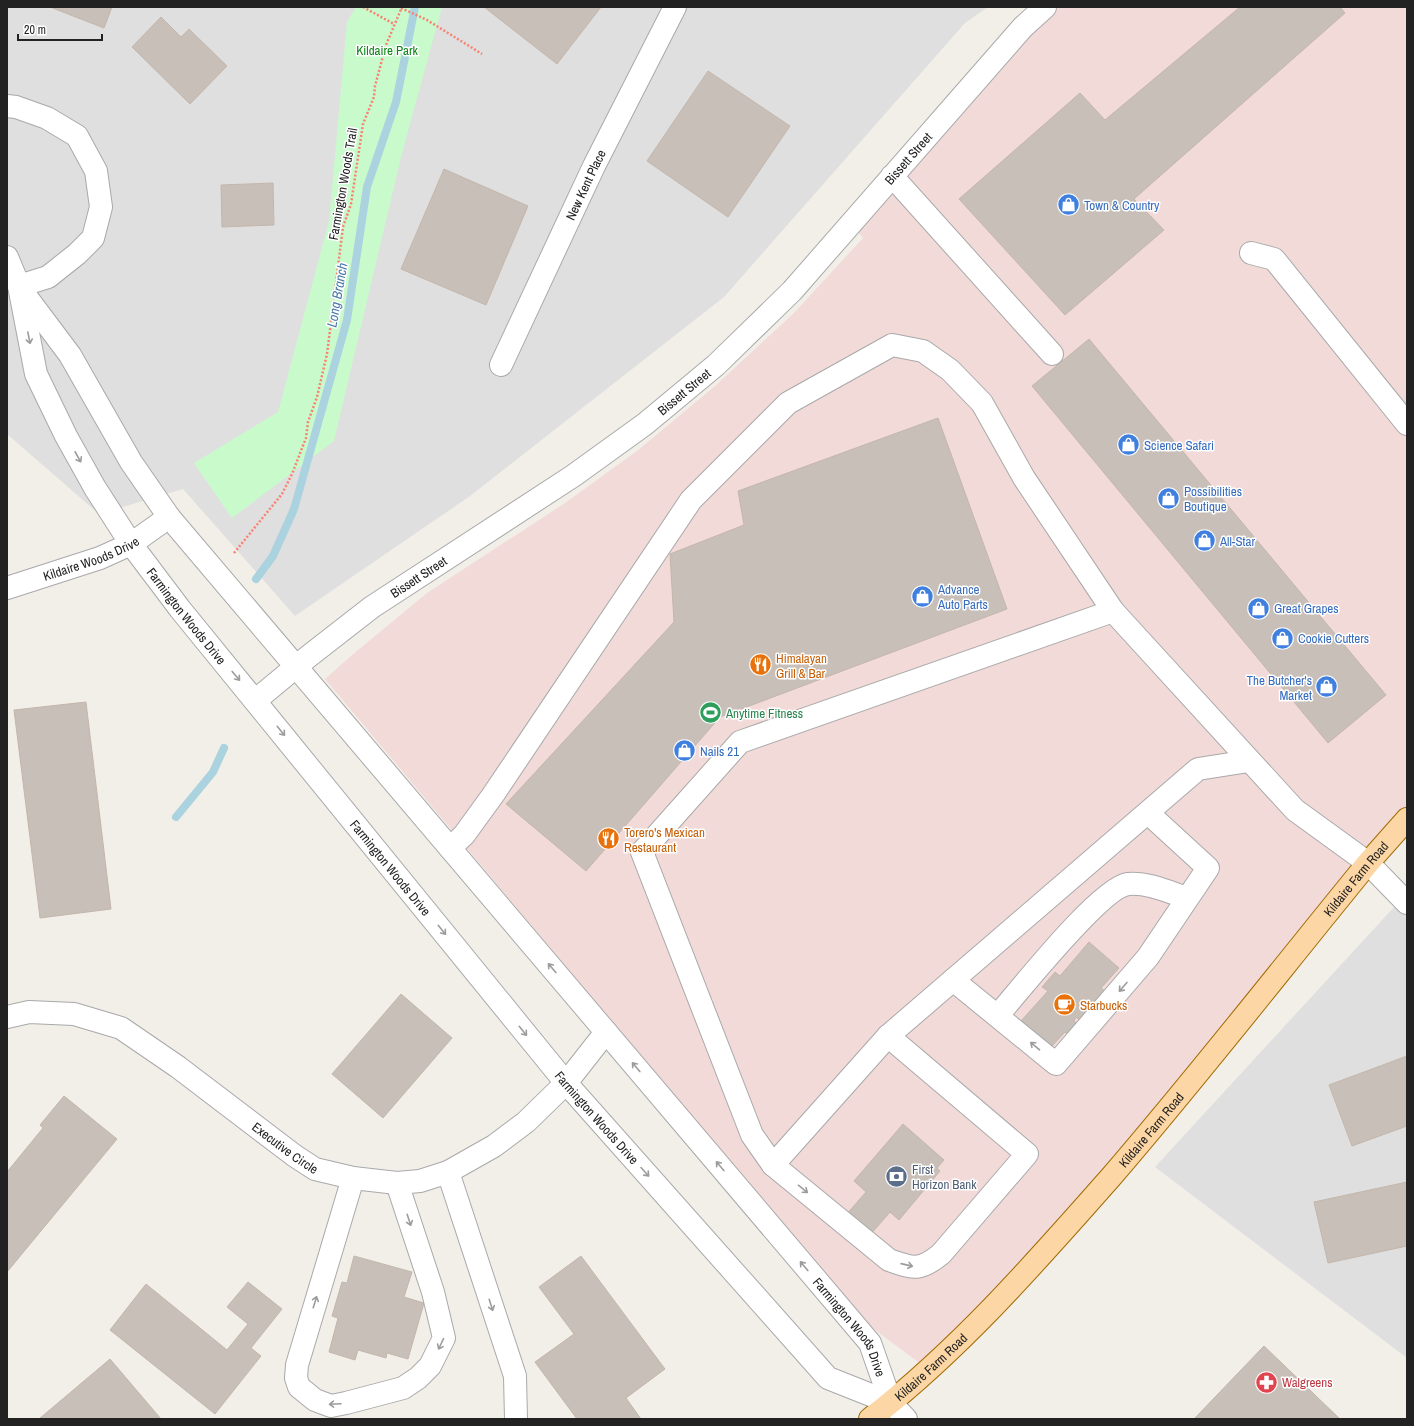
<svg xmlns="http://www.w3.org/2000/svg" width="1414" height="1426" font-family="'Archivo Narrow',sans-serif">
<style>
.residential{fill:#e0dfdf}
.commercial{fill:#f2dad9}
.park{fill:#c8facc}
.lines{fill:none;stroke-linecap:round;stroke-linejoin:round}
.stream{stroke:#aad3df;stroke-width:8}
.building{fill:#c7bfb8;stroke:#c4b6ab}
.minor-casing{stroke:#a9a9a9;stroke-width:24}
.major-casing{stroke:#a06b00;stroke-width:24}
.path{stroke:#fa8072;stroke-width:2.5;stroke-dasharray:2 2;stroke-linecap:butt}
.minor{stroke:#fff;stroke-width:22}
.major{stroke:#fcd6a4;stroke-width:22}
.oneway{stroke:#9c9c9c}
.labels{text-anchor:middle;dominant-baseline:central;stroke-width:3;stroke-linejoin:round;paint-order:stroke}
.park-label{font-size:13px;fill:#0c8416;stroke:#fff}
.street-label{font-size:13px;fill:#222;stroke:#fff}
.shop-label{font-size:13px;fill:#366cbe;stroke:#fff;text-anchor:start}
.food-label{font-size:13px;fill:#c56008;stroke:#fff;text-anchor:start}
.leisure-label{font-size:13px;fill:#27864d;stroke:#fff;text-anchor:start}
.service-label{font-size:13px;fill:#4e5e75;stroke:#fff;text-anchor:start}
.health-label{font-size:13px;fill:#be3a42;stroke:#fff;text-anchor:start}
.water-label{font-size:14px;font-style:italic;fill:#4a7aab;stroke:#fff}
</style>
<rect width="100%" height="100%" fill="#f2efe9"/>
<path class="residential" d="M7,7H988L965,23L724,297L470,496L295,616L183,489L99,514L7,434Z
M1407,893V1358L1155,1167Z"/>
<path class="commercial" d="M1045,7H1407V819L990,1310L929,1370L863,1321L325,679L352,655L427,593L565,503L637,451L715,386L794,313L863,238L851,223Z"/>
<path class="park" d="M356,7H442L401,157L334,441L232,518L194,463L278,412L329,221L347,22Z"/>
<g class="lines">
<path class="stream" d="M256,579L273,556L294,509L347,320L367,187L396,102L415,7
M176,817L213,772L224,748"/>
</g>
<path class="building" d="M50,7H112L104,28Z
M484,7H601L557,64Z
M1240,7H1340L1345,13L1134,199L1164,230L1065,315L959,199L1080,93L1105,120Z
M161,17L181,37L189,29L227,66L190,104L132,47Z
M708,71L790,126L728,217L647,161Z
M444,169L528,206L486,305L401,269Z
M273,183L274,225L222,227L221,185Z
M1089,339L1386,695L1328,743L1032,386Z
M938,418L1007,609L720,717L586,871L506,804L674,622L670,554L744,525L738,491Z
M86,702L111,909L40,918L14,710Z
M1089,942L1119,968L1101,988L1106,992L1081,1021L1076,1017L1074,1021L1078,1025L1069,1036L1065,1032L1051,1047L1021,1021L1048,991L1042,987L1055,972L1060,976Z
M401,994L452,1038L383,1118L332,1074Z
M1407,1056V1126L1352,1146L1329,1085Z
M64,1096L117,1139L7,1272V1172L43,1128L40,1125Z
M903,1124L944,1160L937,1168L940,1171L899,1220L890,1212L870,1235L846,1215L866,1192L854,1181Z
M1407,1182V1246L1328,1263L1314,1202Z
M354,1256L412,1272L404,1297L424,1303L408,1359L387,1353L386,1358L358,1350L355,1360L329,1352L338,1318L332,1316L342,1282L347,1283Z
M581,1256L665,1369L626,1398L641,1419H577L535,1362L574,1334L539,1287Z
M248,1282L282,1309L251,1348L261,1356L215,1414L110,1330L146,1284L227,1350L248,1324L227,1307Z
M1264,1346L1340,1419H1194Z
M110,1359L161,1419H39Z"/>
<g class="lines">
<defs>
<g id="minor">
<path d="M7,106L16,107L47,118L77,136L96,171L101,207L93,238L77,254L48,277L19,286"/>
<path d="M892,176L1052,354"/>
<path d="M1251,253L1274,259L1407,424"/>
<path id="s1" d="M7,257L19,286L36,374L66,436L95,488L131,544L180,609L566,1083L828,1378L891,1403"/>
<path id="s2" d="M22,291L70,355L131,462L169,517L870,1343L891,1403L906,1419"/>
<path id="s3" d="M501,365L594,166L675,7"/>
<path id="s4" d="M7,588L100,558L131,544L169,517"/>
<path id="s5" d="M256,700L309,656L372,607L573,476L645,424L716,365L792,291L1023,27L1045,7"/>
<path d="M450,848L464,835L493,795L691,500L788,403L892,345L923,351L950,370L982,403L1024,478L1113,611L1295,810L1368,863L1407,903"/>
<path d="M953,980L1056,1064L1148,957L1208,868L1148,813"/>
<path d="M998,1015C1020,990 1100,888 1128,884C1147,882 1169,892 1187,898"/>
<path id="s6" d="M7,1017L29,1012L74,1014L121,1028L178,1067L295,1156L315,1169L353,1178L397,1183L420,1181L448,1172L494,1146L526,1122L566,1083L606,1032"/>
<path d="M888,1036L1027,1154L941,1254C920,1271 914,1269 889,1260L773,1165L752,1135L642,852L740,742L1113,611"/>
<path d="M773,1165L888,1036L1198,769L1249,761"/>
<path d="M448,1172L515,1376L516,1419"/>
<path d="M353,1178L297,1365L296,1378L299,1387L315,1400L331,1406L346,1403L403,1388L418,1378L430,1366L444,1338L433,1292L397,1183"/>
</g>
<g id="major">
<path id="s7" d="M870,1419C960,1349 1036,1262 1111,1177C1199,1075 1282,968 1368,863L1407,819"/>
</g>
</defs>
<use href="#minor" class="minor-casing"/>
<use href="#major" class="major-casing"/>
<path class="path" d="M363,7L394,24
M401,8L427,20L482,54
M234,553L282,494L292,474L306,438L308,422L317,397L327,354L343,227L351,204L363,124L374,97L375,86L386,45L402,7"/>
<use href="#minor" class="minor"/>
<use href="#major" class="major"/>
</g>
<defs><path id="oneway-shaft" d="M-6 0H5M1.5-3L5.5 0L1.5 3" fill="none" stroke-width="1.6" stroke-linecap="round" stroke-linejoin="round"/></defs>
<g class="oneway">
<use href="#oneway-shaft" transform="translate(29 338) rotate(79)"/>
<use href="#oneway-shaft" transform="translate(78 457) rotate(61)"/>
<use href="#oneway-shaft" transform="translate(236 676) rotate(50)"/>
<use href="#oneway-shaft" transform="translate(281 731) rotate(51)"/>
<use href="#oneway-shaft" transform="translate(442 930) rotate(51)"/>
<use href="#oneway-shaft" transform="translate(552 968) rotate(-130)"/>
<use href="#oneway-shaft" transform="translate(1123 987) rotate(131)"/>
<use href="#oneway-shaft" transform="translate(523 1031) rotate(51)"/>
<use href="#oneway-shaft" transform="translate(1035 1046) rotate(-140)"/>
<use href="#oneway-shaft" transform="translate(636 1067) rotate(-130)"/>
<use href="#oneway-shaft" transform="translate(720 1166) rotate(-130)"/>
<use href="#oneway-shaft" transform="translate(645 1172) rotate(48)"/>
<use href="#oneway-shaft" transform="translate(803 1189) rotate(39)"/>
<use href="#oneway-shaft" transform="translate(409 1220) rotate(72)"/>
<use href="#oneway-shaft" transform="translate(907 1265) rotate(13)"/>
<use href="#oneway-shaft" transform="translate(804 1266) rotate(-130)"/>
<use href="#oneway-shaft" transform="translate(315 1302) rotate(-73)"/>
<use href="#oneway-shaft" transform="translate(491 1305) rotate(72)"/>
<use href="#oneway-shaft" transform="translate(441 1344) rotate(115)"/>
<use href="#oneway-shaft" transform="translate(335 1404) rotate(177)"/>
</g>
<defs>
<symbol id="shop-disc" viewBox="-11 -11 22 22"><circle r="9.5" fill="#3f7fe0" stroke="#fff"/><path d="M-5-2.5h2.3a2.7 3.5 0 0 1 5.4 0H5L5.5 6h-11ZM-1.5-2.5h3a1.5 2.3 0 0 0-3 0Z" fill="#fff"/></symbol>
<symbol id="restaurant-disc" viewBox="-11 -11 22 22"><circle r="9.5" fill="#e8710a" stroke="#fff"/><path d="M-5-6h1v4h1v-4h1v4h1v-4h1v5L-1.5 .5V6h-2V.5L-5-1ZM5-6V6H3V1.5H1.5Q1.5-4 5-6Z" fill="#fff"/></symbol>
<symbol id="stadium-disc" viewBox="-11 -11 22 22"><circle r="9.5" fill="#2e9e5b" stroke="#fff"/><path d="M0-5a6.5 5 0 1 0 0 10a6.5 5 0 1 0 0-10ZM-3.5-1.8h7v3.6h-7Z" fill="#fff"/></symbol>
<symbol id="cafe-disc" viewBox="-11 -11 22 22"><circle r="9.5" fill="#e8710a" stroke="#fff"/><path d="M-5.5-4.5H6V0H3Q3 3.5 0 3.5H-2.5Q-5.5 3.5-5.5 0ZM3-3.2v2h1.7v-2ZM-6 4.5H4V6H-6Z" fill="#fff"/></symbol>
<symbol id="bank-disc" viewBox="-11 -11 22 22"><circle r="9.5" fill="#5c6f8a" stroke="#fff"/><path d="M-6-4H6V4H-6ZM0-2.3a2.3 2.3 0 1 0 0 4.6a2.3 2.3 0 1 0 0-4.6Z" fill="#fff"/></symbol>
<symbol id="pharmacy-disc" viewBox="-11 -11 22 22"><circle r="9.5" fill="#e0444e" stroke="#fff"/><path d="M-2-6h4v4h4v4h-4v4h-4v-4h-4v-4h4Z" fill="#fff"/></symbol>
</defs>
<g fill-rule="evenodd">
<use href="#shop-disc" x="1056" y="192" width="25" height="25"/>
<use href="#shop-disc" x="1116" y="432" width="25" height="25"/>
<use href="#shop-disc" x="1156" y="486" width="25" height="25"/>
<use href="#shop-disc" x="1192" y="528" width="25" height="25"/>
<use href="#shop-disc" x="910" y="584" width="25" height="25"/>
<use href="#shop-disc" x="1246" y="596" width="25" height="25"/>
<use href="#shop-disc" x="1270" y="626" width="25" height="25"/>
<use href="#restaurant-disc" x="748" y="652" width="25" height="25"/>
<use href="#shop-disc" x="1314" y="674" width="25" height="25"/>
<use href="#stadium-disc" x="698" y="700" width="25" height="25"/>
<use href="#shop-disc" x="672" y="738" width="25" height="25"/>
<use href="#restaurant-disc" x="596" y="826" width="25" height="25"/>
<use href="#cafe-disc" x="1052" y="992" width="25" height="25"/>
<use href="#bank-disc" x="884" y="1164" width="25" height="25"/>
<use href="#pharmacy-disc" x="1254" y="1370" width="25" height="25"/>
</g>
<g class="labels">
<g class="park-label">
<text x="387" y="50">Kildaire Park</text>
</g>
<g class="street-label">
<text stroke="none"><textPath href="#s5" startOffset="852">Bissett Street</textPath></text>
<text transform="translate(343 184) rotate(-80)">Farmington Woods Trail</text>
<text stroke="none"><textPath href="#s3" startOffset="199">New Kent Place</textPath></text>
<text stroke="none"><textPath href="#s5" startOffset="528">Bissett Street</textPath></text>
<text stroke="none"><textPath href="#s4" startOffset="89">Kildaire Woods Drive</textPath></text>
<text stroke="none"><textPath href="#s5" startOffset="204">Bissett Street</textPath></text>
<text stroke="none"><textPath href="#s1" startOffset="407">Farmington Woods Drive</textPath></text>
<text stroke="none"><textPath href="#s1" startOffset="731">Farmington Woods Drive</textPath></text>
<text stroke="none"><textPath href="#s7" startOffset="728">Kildaire Farm Road</textPath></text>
<text stroke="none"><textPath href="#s1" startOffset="1055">Farmington Woods Drive</textPath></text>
<text stroke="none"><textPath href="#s7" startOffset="404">Kildaire Farm Road</textPath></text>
<text stroke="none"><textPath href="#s6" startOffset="320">Executive Circle</textPath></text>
<text stroke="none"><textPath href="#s2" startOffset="1329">Farmington Woods Drive</textPath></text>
<text stroke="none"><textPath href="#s7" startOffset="80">Kildaire Farm Road</textPath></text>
</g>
<g class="shop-label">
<text x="1084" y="205">Town &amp; Country</text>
<text x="1144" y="445">Science Safari</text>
<text x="1184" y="491">Possibilities<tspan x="1184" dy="15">Boutique</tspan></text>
<text x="1220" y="541">All-Star</text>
<text x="938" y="589">Advance<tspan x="938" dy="15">Auto Parts</tspan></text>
<text x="1274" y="608">Great Grapes</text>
<text x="1298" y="638">Cookie Cutters</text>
<text x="1312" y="680" text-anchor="end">The Butcher's<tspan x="1312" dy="15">Market</tspan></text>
<text x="700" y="751">Nails 21</text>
</g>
<g class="food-label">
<text x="776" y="658">Himalayan<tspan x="776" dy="15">Grill &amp; Bar</tspan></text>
<text x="624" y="832">Torero's Mexican<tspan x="624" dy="15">Restaurant</tspan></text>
<text x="1080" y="1005">Starbucks</text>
</g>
<g class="leisure-label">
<text x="726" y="713">Anytime Fitness</text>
</g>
<g class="service-label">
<text x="912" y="1169">First<tspan x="912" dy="15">Horizon Bank</tspan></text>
</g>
<g class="health-label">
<text x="1282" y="1382">Walgreens</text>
</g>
<g class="water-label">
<text transform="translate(337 295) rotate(-80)">Long Branch</text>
</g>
</g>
<rect width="1414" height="1426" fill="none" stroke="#222222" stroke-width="16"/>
<path d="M18 34v6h84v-6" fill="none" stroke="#222222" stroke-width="2"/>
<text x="24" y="34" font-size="12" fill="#222222" stroke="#ffffff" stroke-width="3" paint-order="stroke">20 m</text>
</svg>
